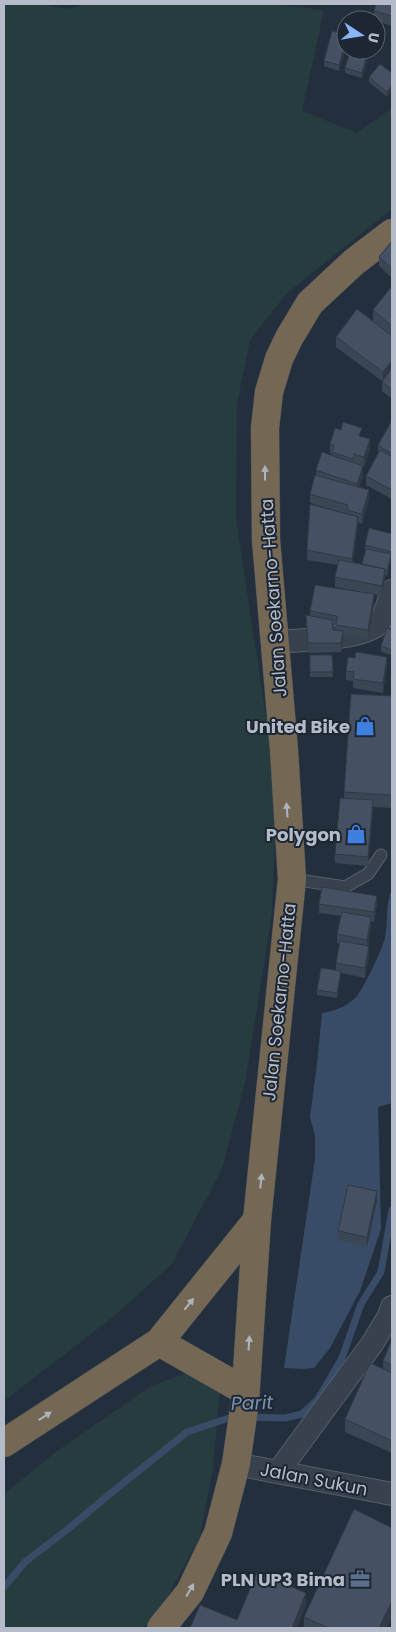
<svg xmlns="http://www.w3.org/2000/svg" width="396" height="1632" font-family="Poppins,sans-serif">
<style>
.green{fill:#263c3f}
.water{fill:#394c67}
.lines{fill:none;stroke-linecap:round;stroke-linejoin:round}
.stream{stroke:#394c67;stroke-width:7}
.lane-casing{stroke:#565f6c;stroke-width:13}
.street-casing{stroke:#565f6c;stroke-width:24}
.highway-casing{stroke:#434c59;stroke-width:29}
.lane{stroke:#38414e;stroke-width:11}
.street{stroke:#38414e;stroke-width:22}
.highway{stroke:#746855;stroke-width:28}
.wall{fill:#3b4654;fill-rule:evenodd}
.shaded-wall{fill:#303945}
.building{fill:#455162;stroke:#303945}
.oneway{fill:#aeb4bd}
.labels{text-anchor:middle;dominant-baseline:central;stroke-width:4;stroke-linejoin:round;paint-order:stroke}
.street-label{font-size:18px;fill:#b4bcc9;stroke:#1d2633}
.poi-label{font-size:18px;font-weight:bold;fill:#b4bcc9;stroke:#1d2633;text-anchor:end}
.water-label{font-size:19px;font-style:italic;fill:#7c92b1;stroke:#1d2633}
</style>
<rect width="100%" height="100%" fill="#242f3e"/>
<path class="green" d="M4,4H41L67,9L86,4H272L324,10L302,111L357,133L392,108V209L287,293L250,340L237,404L236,519L277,789L272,913L246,1078L222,1169L172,1264L113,1317L4,1401Z
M189,1372L220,1388L213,1469L200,1536L161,1609L142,1628H4V1494L57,1451L151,1386Z"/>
<path class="water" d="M392,889V1103L378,1107L381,1229L360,1291L330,1348L314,1368L304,1369L284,1368L315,1159V1136L310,1117L317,1064L322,1013C334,1011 347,1007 356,997C364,988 382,950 385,938C388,921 385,905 392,889Z"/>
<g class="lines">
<path class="stream" d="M247,1417L285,1418L302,1414L318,1399L342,1358L361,1304L381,1272L392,1210
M4,1587L25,1562L68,1529L111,1493L187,1432L232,1417H236"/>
<defs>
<path id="lane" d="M292,879L345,887L368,874L381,855"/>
<path id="street" d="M274,642C298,640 364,640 379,623C385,617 389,599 392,591
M236,1464L392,1494
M278,1472L372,1344L389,1316L392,1307"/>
<path id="highway" d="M159,1342L245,1391
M4,1443L159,1342L257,1220
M161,1628L190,1592L218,1533L236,1464L245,1401L257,1220L292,879L284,750L266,540L265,428L269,392L279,359L289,338L310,303L354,262L392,233"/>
</defs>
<use href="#lane" class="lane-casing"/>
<use href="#street" class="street-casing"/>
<use href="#highway" class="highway-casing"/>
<use href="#lane" class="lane"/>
<use href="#street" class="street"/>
<use href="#highway" class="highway"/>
</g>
<path class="wall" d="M392,4V26L376,21V20H374V11Z
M346,35L339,71L324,66V61Z
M370,50L362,78L345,73V68Z
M392,73V90L387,97L369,82V77Z
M392,241V278L379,266V257Z
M392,286V399L382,391V381L336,347V337L373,321V310Z
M392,423V499L366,485V476L378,453V445Z
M362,437L370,449L364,467L363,466V476L359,487L369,499L362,524L358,522L353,562L362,564L366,550H365V545L392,534V558L391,557L387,576L385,575L382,596L335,587V577L338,565L307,560V550L347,514L310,503V494L316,475V470L332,456V454L330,453V444Z
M374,604L368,639L343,635L341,652L308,653L306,615L310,616V611ZM333,625H336V630H333Z
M392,630V655L381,652V646Z
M310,655H332L333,677H310Z
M387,666L383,693L353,688V681L346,680V671Z
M392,696V808L373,807L368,866L335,863V854L344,798V792Z
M319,904L377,905L374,922L371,921V926L368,946L369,955L365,978L341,973L337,998L317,995V990L336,970V963L339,944L337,943V934L341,916L319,913Z
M377,1201L367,1247L338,1240V1231Z
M392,1339V1453L345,1432V1419L383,1369V1361Z
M392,1528V1616L387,1628H304V1617Z"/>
<path class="shaded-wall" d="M346,41V46L339,71V65Z
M368,50H370L362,78V73Z
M392,85V90L387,97V92Z
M392,360V370L383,382V372Z
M370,439V449L364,467V457Z
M363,466V476L357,493V484Z
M369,490V499L362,524V514Z
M358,517V526L352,568V559Z
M391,554V560L387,576V571Z
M385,569V578L382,596V586Z
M374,594V604L368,639V630Z
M343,631V641L341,652V643Z
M387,657V666L383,693V683Z
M373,800V810L368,866V857Z
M377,896V905L374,922V912Z
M371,917V926L367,949V940Z
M369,946V955L365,978V968Z
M341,971V976L337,998V993Z
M377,1191V1201L367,1247V1237Z
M306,1593V1606L297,1628H292Z
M392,1601V1616L387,1628H379Z"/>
<path class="building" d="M376,4H392V16L374,11Z
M332,31L346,35V41L339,65L324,61Z
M351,50H368L362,73L345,68Z
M380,64L392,73V85L387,92L369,77Z
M392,241V268L379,257Z
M392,286V326L373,310Z
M357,309L392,336V360L383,372L336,337Z
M392,368V389L382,382Z
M343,422L362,428L359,436L370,439L364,457L354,454L353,459L332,452L334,445L330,444L335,428L341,430Z
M391,422L392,423V454L378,445Z
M380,450L392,457V490L366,476Z
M322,452L363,466L357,484L316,470Z
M315,475L369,490L362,514L347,510L348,505L310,494Z
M310,504L358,517L352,559L307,550Z
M369,528L392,534V552L365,545Z
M366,549L391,554L387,571L385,570V569L362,564Z
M339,560L385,569L382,586L335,577Z
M315,585L374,594L368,630L336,625L337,616L310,611Z
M306,615L332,620L333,630L343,631L341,643H308Z
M387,628L392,630V650L381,646Z
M356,652L387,657L383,683L353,679L354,672L346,671L348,657L355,658Z
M310,655H332L333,672H310Z
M351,694L392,696V795L344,792Z
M340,798L373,800L368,857L335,854Z
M322,887L377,896L374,912L319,904Z
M342,912L371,917L367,940L337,934Z
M340,941L369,946L365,968L336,963Z
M321,968L341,971L337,993L317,990Z
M348,1185L377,1191L367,1237L338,1231Z
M392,1339V1365L383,1361Z
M370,1363L392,1373V1441L345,1419Z
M354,1509L392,1528V1601L379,1628H329L304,1617Z
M257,1572L306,1593L292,1628H190L200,1605L237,1620Z"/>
<defs><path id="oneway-solid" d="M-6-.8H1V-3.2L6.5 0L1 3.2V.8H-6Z" transform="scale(1.25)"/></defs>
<g class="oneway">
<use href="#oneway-solid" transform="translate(265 473) rotate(-90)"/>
<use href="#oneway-solid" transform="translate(287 810) rotate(-94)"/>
<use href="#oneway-solid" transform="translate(261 1181) rotate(-84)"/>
<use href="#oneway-solid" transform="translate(189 1304) rotate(-51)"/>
<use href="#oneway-solid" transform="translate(249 1343) rotate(-86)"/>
<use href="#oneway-solid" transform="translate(45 1416) rotate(-33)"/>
<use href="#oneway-solid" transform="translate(190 1590) rotate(-60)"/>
</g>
<defs>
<symbol id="shop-bare" viewBox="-9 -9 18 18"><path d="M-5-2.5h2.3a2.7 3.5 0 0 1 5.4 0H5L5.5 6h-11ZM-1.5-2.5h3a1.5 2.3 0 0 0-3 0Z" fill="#3f7fe0" stroke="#1d2633" stroke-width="2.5" paint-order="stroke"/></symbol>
<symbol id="office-bare" viewBox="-9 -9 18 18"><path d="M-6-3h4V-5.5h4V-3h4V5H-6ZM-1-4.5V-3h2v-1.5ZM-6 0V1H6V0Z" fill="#5c6f8a" stroke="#1d2633" stroke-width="2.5" paint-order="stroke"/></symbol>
</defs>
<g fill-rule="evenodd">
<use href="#shop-bare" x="351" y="712" width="28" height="28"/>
<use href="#shop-bare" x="342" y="820" width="28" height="28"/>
<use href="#office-bare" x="346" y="1565" width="28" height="28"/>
</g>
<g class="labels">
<g class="street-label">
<text transform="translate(273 598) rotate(-94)">Jalan Soekarno-Hatta</text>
<text transform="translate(279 1002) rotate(-84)">Jalan Soekarno-Hatta</text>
<text transform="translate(314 1479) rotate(11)">Jalan Sukun</text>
</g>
<g class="poi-label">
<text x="350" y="726">United Bike</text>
<text x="341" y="834">Polygon</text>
<text x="345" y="1579">PLN UP3 Bima</text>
</g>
<g class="water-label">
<text transform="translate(252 1403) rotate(-2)">Parit</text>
</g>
</g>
<rect width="396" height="1632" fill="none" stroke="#b4bcc9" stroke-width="10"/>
<g transform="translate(361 35) rotate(102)"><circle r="24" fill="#1d2633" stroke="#59626f"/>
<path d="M0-4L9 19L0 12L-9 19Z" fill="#8ab4f8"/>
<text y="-8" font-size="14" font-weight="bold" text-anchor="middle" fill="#b4bcc9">U</text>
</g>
</svg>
